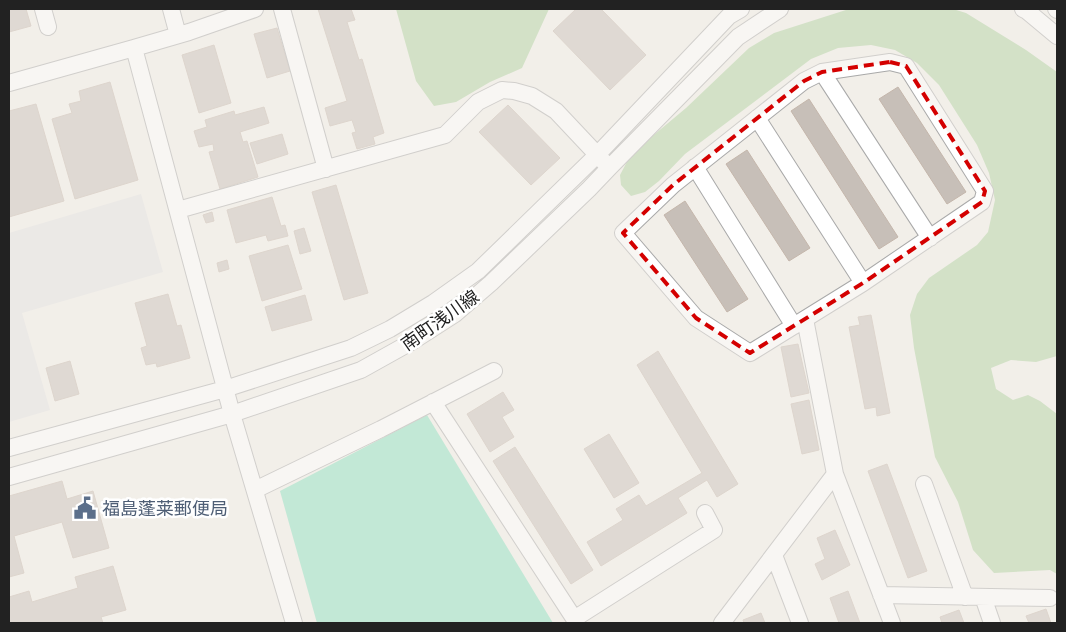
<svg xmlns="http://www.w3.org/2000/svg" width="1066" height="632" font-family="'Archivo Narrow','Noto Sans JP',sans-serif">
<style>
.forest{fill:#add19e}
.pitch{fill:#88e0be}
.parking{fill:#e2e2e2}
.building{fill:#c7bfb8;stroke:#c4b6ab}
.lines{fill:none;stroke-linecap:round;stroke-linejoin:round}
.minor-casing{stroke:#a9a9a9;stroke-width:18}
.minor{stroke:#fff;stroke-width:16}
.marked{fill:none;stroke:#d40000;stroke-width:4;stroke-dasharray:10 6;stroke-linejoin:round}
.labels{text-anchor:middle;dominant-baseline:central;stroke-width:5;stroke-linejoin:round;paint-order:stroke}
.street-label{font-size:18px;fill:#222;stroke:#fff}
.service-label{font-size:18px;fill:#4e5e75;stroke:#fff;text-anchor:start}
</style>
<rect width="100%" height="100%" fill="#f2efe9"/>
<path class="forest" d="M396,9H549L522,68L490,82L456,102L434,106L416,81Z
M849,9H953L966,13L1026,50L1057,72V356L1036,362L1011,360L991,368L996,389L1013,400L1028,395L1040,401L1057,414V574L1050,570L994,573L973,550L958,502L935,457L914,348L910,315L917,294L929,278L977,245L988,232L995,200L989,173L977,145L939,85L917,63L895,50L871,45L838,48L811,59L685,154L659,181L645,192L631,196L621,185L620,175L631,154L686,108L749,48L774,33Z"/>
<path class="pitch" d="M427,415L553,623H317L280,491Z"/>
<path class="parking" d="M141,194L163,272L22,313L50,410L9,422V233Z"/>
<path class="building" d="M9,9H26L31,26L9,32Z
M318,9H351L355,20L347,22L359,60L362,59L384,133L373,137L375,144L357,149L352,133L356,132L352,120L330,126L325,108L347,101Z
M576,9H601L646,55L610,90L553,31Z
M277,28L290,71L267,78L254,34Z
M214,45L231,103L199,113L182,55Z
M110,82L138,180L75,199L52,119L72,113L69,104L81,101L79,91Z
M898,87L966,192L947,204L879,99Z
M809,99L898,237L879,249L791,111Z
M36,104L64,201L9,217V111Z
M508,105L560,158L531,185L479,132Z
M264,107L269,123L240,132L243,142L247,141L258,177L220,189L209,152L214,151L213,144L199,147L194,131L207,127L205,120L234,111L235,115Z
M282,134L288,154L257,164L250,143Z
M747,150L810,248L789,261L726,164Z
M336,185L368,293L344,300L312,192Z
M272,197L281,226L285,225L288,236L268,241L266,235L236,243L227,210Z
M685,201L748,299L727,312L664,215Z
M212,212L214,221L206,223L203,215Z
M304,228L311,251L300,254L294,231Z
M288,245L302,289L262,301L249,256Z
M227,260L229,269L219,272L217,263Z
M168,294L177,326L181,325L190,358L157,367L156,363L146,365L141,348L147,346L135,303Z
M305,295L312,320L272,331L265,307Z
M871,315L890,413L877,416L876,407L865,409L849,327L860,325L858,317Z
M798,344L809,393L791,397L781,347Z
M658,351L738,484L717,497L707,480L678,498L687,513L601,566L587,542L623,520L616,509L639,495L646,506L702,473L637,365Z
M70,361L79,394L55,401L46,368Z
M503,392L514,410L502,417L514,437L490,452L467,414Z
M809,400L819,450L802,454L791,404Z
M609,434L639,483L614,498L584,449Z
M515,447L593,570L571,584L493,461Z
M887,464L927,571L908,578L868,471Z
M62,481L67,499L93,491L109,548L73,558L62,522L14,536L24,573L9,577V496Z
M835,530L850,565L822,580L815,564L825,559L817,538Z
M113,566L126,610L101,617L103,623H9V597L29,591L32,602L78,588L75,577Z
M848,591L860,623H839L830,598Z
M1046,609L1051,623H1029L1026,616Z
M959,610L964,623H942L940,617Z
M761,613L765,623H744L743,620Z"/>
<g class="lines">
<defs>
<path id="minor" d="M43,9L48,27
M171,9L178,35
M282,9L326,169
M1023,9L1027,11L1057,36
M1056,9L1057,10
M134,48L189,32L255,9
M890,62L906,66L985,191L982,202L863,283L750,353L696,318L623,233L673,185L804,81L822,72Z
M822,72L930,238
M9,83L134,48L232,414L294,623
M757,118L863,283
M695,167L794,326
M178,210L445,135L478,102L502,90L514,91L532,96L556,111L604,162
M433,402L577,623
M9,448L225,389L351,348L390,329L433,303L478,271L597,155L729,16L741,9
M835,474L892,623
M9,477L232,414L361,370L413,341L455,314L491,283L589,189L609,168L738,37L780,9
M924,484L965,597
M255,490L381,429L494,371
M774,555L800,623
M881,595L1050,598
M983,597L992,623
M574,619L714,530L705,513
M722,623L835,474L805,319"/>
</defs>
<use href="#minor" class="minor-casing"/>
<use href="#minor" class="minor"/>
</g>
<path d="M0 0H1066V632H0ZM890,62L906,66L985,191L982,202L863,283L750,353L696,318L623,233L673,185L804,81L822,72Z" fill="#f2efe9" fill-opacity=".55" fill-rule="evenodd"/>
<path class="marked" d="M890,62L906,66L985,191L982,202L863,283L750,353L696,318L623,233L673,185L804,81L822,72Z"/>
<defs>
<symbol id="civic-bare" viewBox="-9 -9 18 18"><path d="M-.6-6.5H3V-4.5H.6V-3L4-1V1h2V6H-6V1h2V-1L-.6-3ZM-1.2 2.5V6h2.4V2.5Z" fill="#5c6f8a" stroke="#fff" stroke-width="2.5" paint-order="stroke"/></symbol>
</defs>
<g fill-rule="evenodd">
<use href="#civic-bare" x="69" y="492" width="32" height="32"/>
</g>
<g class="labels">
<g class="street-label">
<text transform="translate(440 320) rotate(-35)">南町浅川線</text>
</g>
<g class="service-label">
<text x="102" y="508">福島蓬莱郵便局</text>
</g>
</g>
<rect width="1066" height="632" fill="none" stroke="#222222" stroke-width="20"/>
</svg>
